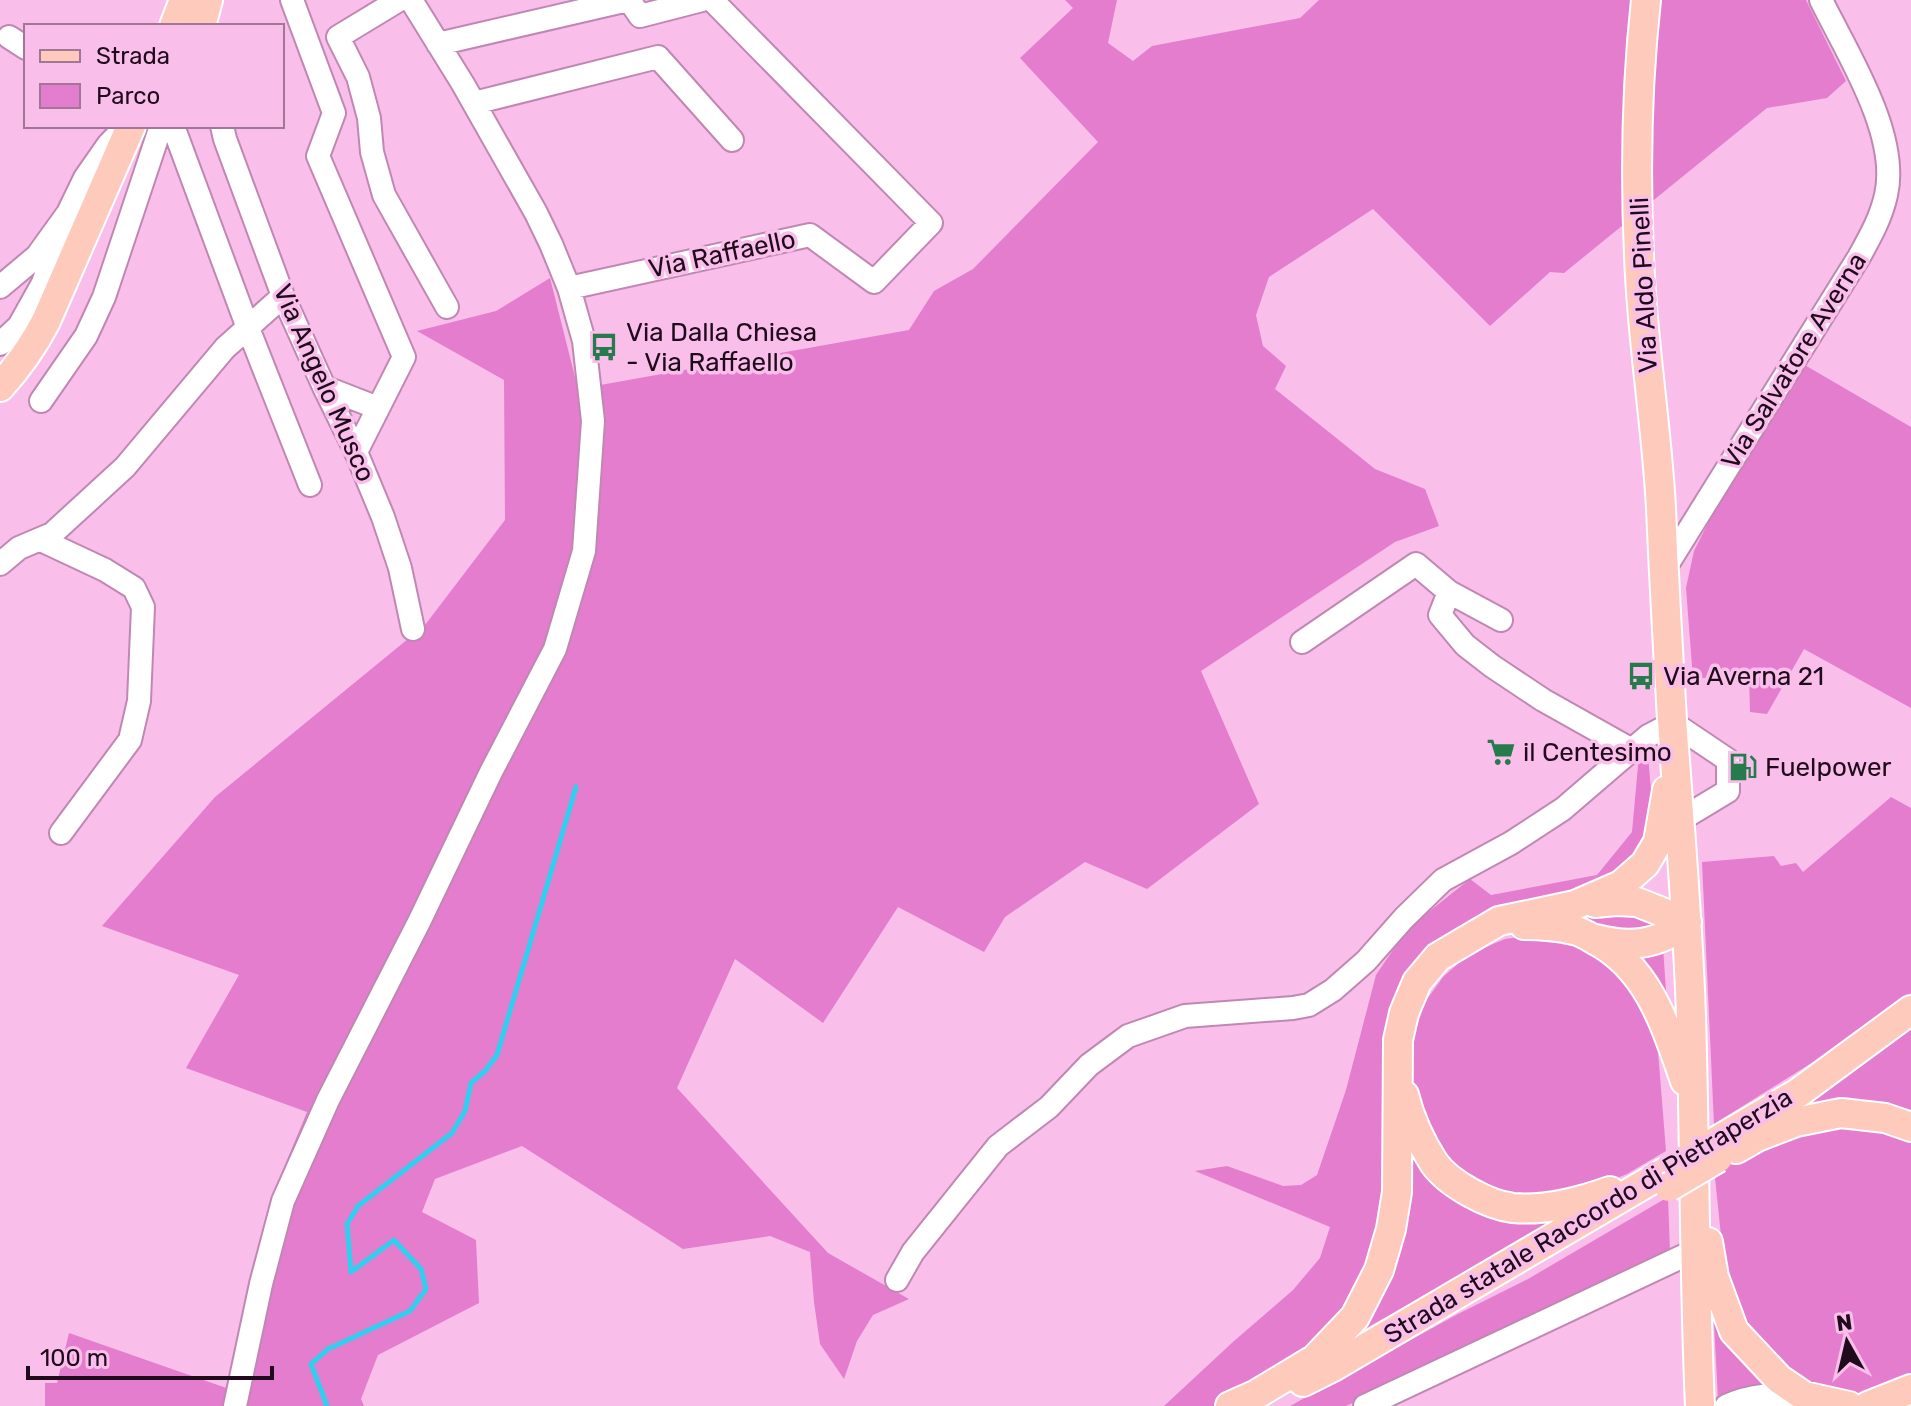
<svg xmlns="http://www.w3.org/2000/svg" width="1911" height="1406" font-family="Rubik,sans-serif">
<style>
.green{fill:#e47dce}
.lines{fill:none;stroke-linecap:round;stroke-linejoin:round}
.stream{stroke:#30cfef;stroke-width:5}
.minor-casing{stroke:#bf88b2;stroke-width:26}
.major-casing{stroke:#fff;stroke-width:32}
.minor{stroke:#fff;stroke-width:22}
.major{stroke:#fdcabc;stroke-width:28}
.major-bridge-casing{stroke:#fff;stroke-width:32;stroke-linecap:butt}
.major-bridge{stroke:#fdcabc;stroke-width:28}
.labels{text-anchor:middle;dominant-baseline:central;stroke-width:7;stroke-linejoin:round;paint-order:stroke}
.street-label{font-size:26px;fill:#1f0b1b;stroke:#f9beea}
.poi-label{font-size:26px;fill:#1f0b1b;stroke:#f9beea;text-anchor:start}
</style>
<rect width="100%" height="100%" fill="#f9beea"/>
<path class="green" d="M1065,0H1117L1108,43L1133,61L1152,46L1300,18L1319,0H1806L1846,81L1827,98L1767,108L1564,273L1550,272L1490,326L1373,209L1269,277L1256,315L1263,346L1286,366L1275,389L1375,469L1425,489L1439,526L1395,542L1201,671L1259,804L1147,889L1085,862L1005,917L984,952L898,907L823,1023L735,959L677,1088L828,1253L909,1299L873,1315L857,1341L844,1379L820,1344L814,1302L810,1252L770,1236L683,1249L522,1146L435,1179L422,1212L476,1240L479,1303L378,1355L361,1399L364,1406H45V1383H57L69,1333L232,1390L249,1302L273,1194L307,1112L186,1068L239,975L102,926L215,797L425,625L505,520L504,380L417,331L496,311L550,278L578,389L909,330L934,291L973,269L1098,142L1020,58L1073,8Z
M1803,364L1911,427V708L1804,649L1767,714L1750,712L1749,674L1693,679L1686,588L1694,551L1714,511Z
M1639,755H1648L1653,814L1641,858L1612,882L1479,917L1443,936L1420,960L1398,996L1384,1034L1382,1083L1389,1157L1381,1243L1336,1325L1259,1387L1216,1406H1164L1234,1341L1293,1290L1320,1258L1330,1227L1195,1171L1227,1166L1283,1186L1301,1185L1317,1175L1346,1090L1376,975L1407,929L1470,879L1491,895L1597,875L1632,832Z
M1891,797L1911,808V993L1877,1022L1714,1124L1702,862L1774,856L1781,866L1796,863L1803,872Z
M1613,910L1629,911L1656,925L1652,929L1604,931L1588,918Z
M1539,934L1601,953L1639,990L1657,1039L1666,1151L1627,1174L1591,1189L1513,1200L1460,1179L1418,1117L1409,1076L1413,1038L1425,1002L1443,977L1469,954L1505,939Z
M1663,947L1667,1006L1629,952Z
M1911,1023V1122L1801,1108L1808,1100Z
M1865,1124L1911,1137V1380L1885,1391L1859,1396L1829,1394L1799,1386L1728,1303L1714,1168L1796,1130Z
M1406,1136L1428,1168L1550,1217L1555,1222L1363,1330L1362,1327Z
M1668,1197L1670,1252L1346,1406H1290L1458,1314L1528,1279Z
M1713,1305L1771,1388L1718,1399Z"/>
<g class="lines">
<path class="stream" d="M327,1406L311,1364L328,1349L410,1311L426,1289L421,1269L394,1240L351,1272L347,1224L358,1206L452,1133L465,1111L471,1083L485,1071L497,1055L576,787"/>
<defs>
<path id="minor" d="M292,0L334,113L318,156L404,357L356,452
M399,0L338,37L358,77L369,118L372,152L384,195L447,307
M629,0L640,16L702,0
M9,37L26,48
M438,44L628,0
M474,103L658,57L732,140
M173,126L248,328L310,485
M222,126L225,139L283,296L324,387L356,452L383,517L400,568L413,629
M0,287L37,256L68,213L85,178L108,145L126,126
M569,288L810,235L874,282L931,223L712,0
M0,344L19,326L43,283L59,238
M324,387L378,408
M41,401L86,336L104,297L161,126
M41,540L105,570L134,588L143,607L139,701L130,740L61,833
M0,564L19,548L52,534L125,467L225,348L283,296
M1664,570L1859,257C1870,237 1881,218 1886,195C1900,135 1847,53 1821,0
M1449,592L1440,615L1465,645L1492,666L1543,700L1632,750
M1302,642L1416,564L1449,592L1501,620
M897,1280L913,1252L998,1146L1049,1107L1089,1065L1128,1036L1185,1016L1293,1008L1309,1005L1333,990L1366,961L1404,918L1443,880L1511,843L1563,809L1648,736L1673,723L1728,760V791L1680,820
M235,1406L261,1284L283,1201L328,1100L419,922L491,772L555,649L584,551L593,421L584,341L569,288L551,244L536,213L463,84L411,0
M1365,1406L1694,1251
M1726,1406C1753,1394 1775,1394 1804,1396"/>
<path id="major" d="M1646,0C1636,91 1635,184 1640,276C1644,353 1657,431 1661,508C1664,579 1668,650 1672,720C1679,819 1688,918 1691,1017C1695,1147 1694,1276 1700,1406
M174,26L184,0
M201,26L208,0
M0,387C19,366 33,346 46,321L131,126
M1595,903L1616,901L1637,902L1687,922
M1524,925C1539,925 1557,926 1573,930C1580,931 1588,936 1595,940C1649,968 1666,1027 1685,1081
M1596,939C1630,948 1659,945 1687,922
M1404,1095C1410,1119 1421,1143 1434,1163C1449,1184 1488,1205 1513,1208C1546,1211 1579,1202 1610,1191
M1713,1143L1798,1093L1911,1010
M1736,1149L1757,1137L1796,1122L1841,1113L1885,1118L1911,1127
M1708,1242L1714,1277L1734,1331L1779,1379L1804,1396L1849,1406
M1303,1382L1333,1367L1665,1172
M1230,1406L1257,1394L1315,1359L1355,1317L1379,1270L1391,1229L1397,1192L1398,1040L1404,1013L1417,982L1438,957L1499,921L1575,905L1621,885L1645,864L1658,842L1667,790
M1868,1406L1911,1389"/>
</defs>
<use href="#minor" class="minor-casing"/>
<use href="#major" class="major-casing"/>
<use href="#minor" class="minor"/>
<use href="#major" class="major"/>
<defs>
<path id="major-bridge" d="M1669,1187L1718,1158"/>
</defs>
<use href="#major-bridge" class="major-bridge-casing"/>
<use href="#major-bridge" class="major-bridge"/>
</g>
<defs>
<symbol id="bus-bare" viewBox="-9 -9 18 18"><path d="M-5-6H5V4H4V6H2V4H-2V6H-4V4H-5ZM-3.5-4V0h7V-4ZM-3.5 1.2v1.5H-2V1.2ZM2 1.2v1.5H3.5V1.2Z" fill="#267a4c" stroke="#f9beea" stroke-width="2.5" paint-order="stroke"/></symbol>
<symbol id="supermarket-bare" viewBox="-9 -9 18 18"><path d="M-6-5.5h2.5l.6 2H6L4.5 2H-2.5L-4.4-4H-6ZM-1.5 3.2a1.3 1.3 0 1 0 .1 0ZM3 3.2a1.3 1.3 0 1 0 .1 0Z" fill="#267a4c" stroke="#f9beea" stroke-width="2.5" paint-order="stroke"/></symbol>
<symbol id="fuel-bare" viewBox="-9 -9 18 18"><path d="M-5.5-6h7V0h2V4h1.3V-2.5L3-4.5l.8-.8L6-3V5H2.5V1h-1V6h-7ZM-4.2-4.7v3.2H.2V-4.7Z" fill="#267a4c" stroke="#f9beea" stroke-width="2.5" paint-order="stroke"/></symbol>
</defs>
<g fill-rule="evenodd">
<use href="#bus-bare" x="584" y="327" width="40" height="40"/>
<use href="#bus-bare" x="1621" y="656" width="40" height="40"/>
<use href="#supermarket-bare" x="1481" y="732" width="40" height="40"/>
<use href="#fuel-bare" x="1723" y="747" width="40" height="40"/>
</g>
<g class="labels">
<g class="street-label">
<text transform="translate(722 254) rotate(-12)">Via Raffaello</text>
<text transform="translate(1644 285) rotate(-93)">Via Aldo Pinelli</text>
<text transform="translate(1794 361) rotate(-58)">Via Salvatore Averna</text>
<text transform="translate(324 383) rotate(66)">Via Angelo Musco</text>
<text transform="translate(1588 1216) rotate(-31)">Strada statale Raccordo di Pietraperzia</text>
</g>
<g class="poi-label">
<text x="626" y="332">Via Dalla Chiesa<tspan x="626" dy="30">- Via Raffaello</tspan></text>
<text x="1663" y="676">Via Averna 21</text>
<text x="1523" y="752">il Centesimo</text>
<text x="1765" y="767">Fuelpower</text>
</g>
</g>
<rect x="24" y="24" width="260" height="104" fill="#f9beea" stroke="#a27697" stroke-width="2"/>
<rect x="40" y="50" width="40" height="12" fill="#fdcabc" stroke="#a27697" stroke-width="2"/>
<text x="96" y="64" font-size="24" fill="#1f0b1b">Strada</text>
<rect x="40" y="84" width="40" height="24" fill="#e47dce" stroke="#a27697" stroke-width="2"/>
<text x="96" y="104" font-size="24" fill="#1f0b1b">Parco</text>
<g transform="translate(1847 1342) rotate(352)" stroke="#f9beea" stroke-width="6" paint-order="stroke">
<path d="M0-6L14 30L0 20L-14 30Z" fill="#1f0b1b"/>
<text y="-12" font-size="22" font-weight="bold" text-anchor="middle" fill="#1f0b1b">N</text>
</g>
<path d="M28 1366v12h244v-12" fill="none" stroke="#1f0b1b" stroke-width="4"/>
<text x="40" y="1366" font-size="24" fill="#1f0b1b" stroke="#f9beea" stroke-width="6" paint-order="stroke">100 m</text>
</svg>
